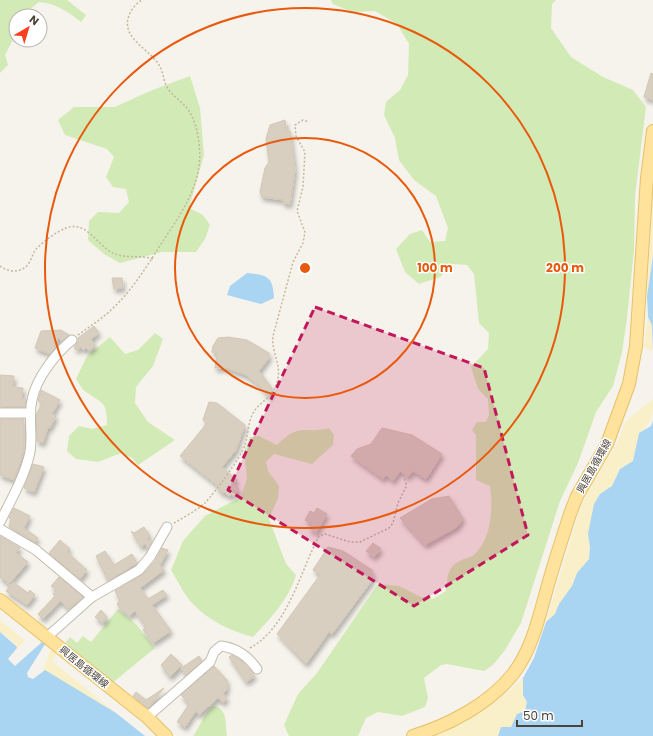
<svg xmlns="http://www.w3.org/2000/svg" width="653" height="736" font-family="Poppins,'Noto Sans JP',sans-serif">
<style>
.green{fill:#d2eab5}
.sand{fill:#f9efc9}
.water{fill:#a9d4f2}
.building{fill:#d8cfc1;stroke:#d3c7b4;filter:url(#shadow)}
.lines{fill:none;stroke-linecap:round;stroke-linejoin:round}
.minor-casing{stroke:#c2bbae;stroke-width:11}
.major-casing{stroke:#e6c16a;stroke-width:14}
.path{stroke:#c4b79f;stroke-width:1.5;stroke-dasharray:2 2;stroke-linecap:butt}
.minor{stroke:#fff;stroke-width:9}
.major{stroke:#ffe39c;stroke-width:12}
.marked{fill:#c2185b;fill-opacity:0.2;stroke:#c2185b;stroke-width:3;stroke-dasharray:8 5;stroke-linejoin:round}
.ring{fill:none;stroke:#e8590c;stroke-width:2}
.labels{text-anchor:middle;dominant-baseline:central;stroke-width:3;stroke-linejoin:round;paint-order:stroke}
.street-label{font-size:10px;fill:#4b4439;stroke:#fff}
.centre{fill:#e8590c;stroke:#fff;stroke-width:2}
.ring-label{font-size:12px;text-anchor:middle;font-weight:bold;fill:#e8590c;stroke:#fff;stroke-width:3;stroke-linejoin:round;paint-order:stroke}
</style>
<defs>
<filter id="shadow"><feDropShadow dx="2" dy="4" stdDeviation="2" flood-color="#0004"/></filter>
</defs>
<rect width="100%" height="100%" fill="#f6f3ec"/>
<path class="green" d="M0,0H67L86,15L81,22C68,12 56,3 39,2L29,10L26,16H16V34L5,55L8,65L0,73Z
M331,0H556L552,4L551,28L571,57L603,77L633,90L646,107L635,196L634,250L627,318L622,352L613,386L596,412L578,463L560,501L521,623L505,650L493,665L484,671L447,664L441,665L424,678L428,698L425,707L402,716L378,712L366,718L358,736H289L284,725L298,694L317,673L378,584L399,586L421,597L433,599L446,591C448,574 447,566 464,559C468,558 473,556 475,554C492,537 493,508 490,486L476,480V435L472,430L477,422H486L489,415L488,399L478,389L471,367L488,349L489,333L479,323L474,274L467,265L453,264L440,277L419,284L405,272L396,249L410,234L422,230L430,242L445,241L448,228L436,196L414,180L399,160L395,138L384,115L386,102L400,90L408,75L409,44L397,24L375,11L352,12L333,4Z
M190,76L200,108L204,155L189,208L203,215L210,225L205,239L196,252H162L120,263L104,254L88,240L89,221L98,212L119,213L129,202L126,189L113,187L106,177L114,157L107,149L65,135L58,120L74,107H115L150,91Z
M155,333L163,339L153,366L136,387L135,403L148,422L175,440L138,465L132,458L121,453L98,462L76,459L67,451L69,436L79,426L92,429L107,425C107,401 103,404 86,392C82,390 79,383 76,379L87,356L110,337L125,354L138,350Z
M329,428L334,435L333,445L312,464L274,454L266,462L268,471L279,486L278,498L269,519L286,564L296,575C289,599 270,619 253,637C231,631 209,621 193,604C184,595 178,581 171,570L183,541L205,516L241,497L247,478L244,452L250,437L259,436L277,445C302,421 303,435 329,428Z
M118,609L136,624L155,648L111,684L63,646L70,637L77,643L83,636L91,642Z
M213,706C228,708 225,723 227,736H193C200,726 204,714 213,706Z"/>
<path class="sand" d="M653,187V256L647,296Z
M648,317L652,324V352L644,347Z
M653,399C653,418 653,421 639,433L633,461L620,469L612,486L601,494L588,534L590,547L589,559L577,573L572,586L559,604L555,614L546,622L578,515L587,493L616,445L626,421Z
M0,620L25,641L17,648L10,639L0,632Z
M51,649L57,654L52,661L116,713L43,670Z
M523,678V695L527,702L525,711L517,714L511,727H501L498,736H434C469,718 494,706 523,678Z"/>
<path class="water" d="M653,256V353L652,325L648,317L647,296Z
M247,273C268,275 273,277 274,298L261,304L227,295L230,286Z
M653,421V736H498L501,727H511L517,714L525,711L527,702L523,695V678L534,658L546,622L555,614L559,604L572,586L577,573L589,559L590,547L588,534L594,504L600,494L612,486L620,469L633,461L639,433L651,426Z
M0,632L16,646L17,648L8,659L15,666L42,642L45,644L27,673L28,677L33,679L45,670L116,713L145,736H0Z"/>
<path class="building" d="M651,73L653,74V100L644,97Z
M285,120L287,132L290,131L295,170L290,204L283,203L284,200L262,197L260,192L265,168L269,162L266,139L270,125Z
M112,278H122L123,288L114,289Z
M94,326L99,333L91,339L95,346L89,351L86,348L83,350L81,347L76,350L74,347L78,342V338Z
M61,330L69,335L62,341L58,338L54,349L50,354L35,348L41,331Z
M228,337L247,340L269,353V358L259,371L272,388L268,398L262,388L246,375L226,368H215L217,354L212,352L213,346L218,338Z
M0,375L14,376L13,387L23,388L22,399H26L25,407H0Z
M41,390L60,400L52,414L56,416L50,428L48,427L43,443L37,441L36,415L42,403L38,401Z
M209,402L217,403L245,425L236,450L222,467L237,480L233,484L239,489L234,496L231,494L229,497L224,492L223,494L217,488L218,486L180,456L207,423L203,420Z
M0,419H24V451L14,480L0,475Z
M382,428L412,435L442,454L426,479L413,471L408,477L400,471L393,481L386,475L383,479L351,456L357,449L371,444Z
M33,464L44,467L34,492L24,488Z
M449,496L463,519L457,527L425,545L400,518L432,499Z
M14,508L30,516L24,528L38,538L35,542L9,527L11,519L9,518Z
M317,508L327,514L316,533L309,528L312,524L305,520L310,511L314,513Z
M144,527L150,536L146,539L152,542L148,549L145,544L141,547L131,531L134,533Z
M0,536L20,548L16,553L28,562L9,584L0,577Z
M60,540L70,549L67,552L87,570L80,579L49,553Z
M373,543L381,549L374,557L366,551Z
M328,547L343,551L372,570L373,579L332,634L329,632L306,664L277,634L320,575L313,570Z
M162,548L168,550L160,565L164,570L140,588L148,599L163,590L167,595L152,605L171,631L153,643L143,630L146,627L135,611L130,616L119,607L117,604L120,601L115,591L143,574L155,561Z
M105,551L114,565L132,554L137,563L108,581L96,556Z
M59,577L83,597L69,609L60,601L43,619L38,614L55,596L53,594L56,590L51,586Z
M13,582L28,593L30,590L35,595L27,605L6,591Z
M101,610L107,617L103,623L95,617Z
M171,654L182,665L170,677L161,665Z
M232,655L242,661L255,676L246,682L229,657Z
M199,656L202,661L186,675L181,668Z
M214,666L227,680V690L223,693L227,698L223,703L218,698L199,715L196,711L185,727L177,722L189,704L181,695Z
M164,688L148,708L133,696L136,692L146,700Z"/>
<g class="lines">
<defs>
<path id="minor" d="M0,413H31
M0,522C11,500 25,476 30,452C33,435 28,416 32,400C36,378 56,353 72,340
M0,529L36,550L92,597
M47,637L92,597L139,570L150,557L167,527
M147,717L210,662L214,652L221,646C237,648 248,656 257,669"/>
<path id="major" d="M0,600L147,717L166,736
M413,736C449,725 489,704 513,674C534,647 540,611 550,578C556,557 563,536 570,514L577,496L607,444L629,384L636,346L647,178L653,131"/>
</defs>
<use href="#minor" class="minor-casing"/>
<use href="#major" class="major-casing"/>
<path class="path" d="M0,266C9,273 23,273 29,263C32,258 33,253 36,249C44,241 56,232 66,228C85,220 97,244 111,252C124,260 139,254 153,259
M78,335C89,327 100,320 110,311C132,291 147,266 163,241C182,212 204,182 199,144C198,132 194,116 186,107C181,101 174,97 169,90C163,83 164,72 159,65C153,54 130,41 128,28C125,18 133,5 142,0
M174,523C184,517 196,511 205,503C215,492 240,459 245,445C248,435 248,424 252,415C259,400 274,400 278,378C281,364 271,351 273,336L293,262L303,243L305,232L297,211L303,187L305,152L296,136L295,125L303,120L309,122
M250,648C288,627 300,572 319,536L325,534L350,542H360L389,528L393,523L398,503L406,487V483L404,478"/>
<use href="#minor" class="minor"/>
<use href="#major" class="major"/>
</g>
<path class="marked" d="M315,307L484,368L528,535L414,606L228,490Z"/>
<g class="ring">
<circle cx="305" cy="268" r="130"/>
<circle cx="305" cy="268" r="260"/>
</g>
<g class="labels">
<g class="street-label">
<text transform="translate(594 466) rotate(-61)">興居島循環線</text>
<text transform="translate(84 667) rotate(39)">興居島循環線</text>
</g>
</g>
<circle cx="305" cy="268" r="6" class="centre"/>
<g class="ring-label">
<text x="435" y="272">100 m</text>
<text x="565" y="272">200 m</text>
</g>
<g transform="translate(28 28) rotate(38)"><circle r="19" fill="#ffffff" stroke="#b7b4b0"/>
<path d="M0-3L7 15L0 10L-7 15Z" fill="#fc3f1d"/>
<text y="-6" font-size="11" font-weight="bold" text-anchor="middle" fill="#4b4439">N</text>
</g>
<path d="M517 720v6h65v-6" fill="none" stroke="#4b4439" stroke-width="2"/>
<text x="523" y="720" font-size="12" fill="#4b4439" stroke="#ffffff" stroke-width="3" paint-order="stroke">50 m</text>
</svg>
